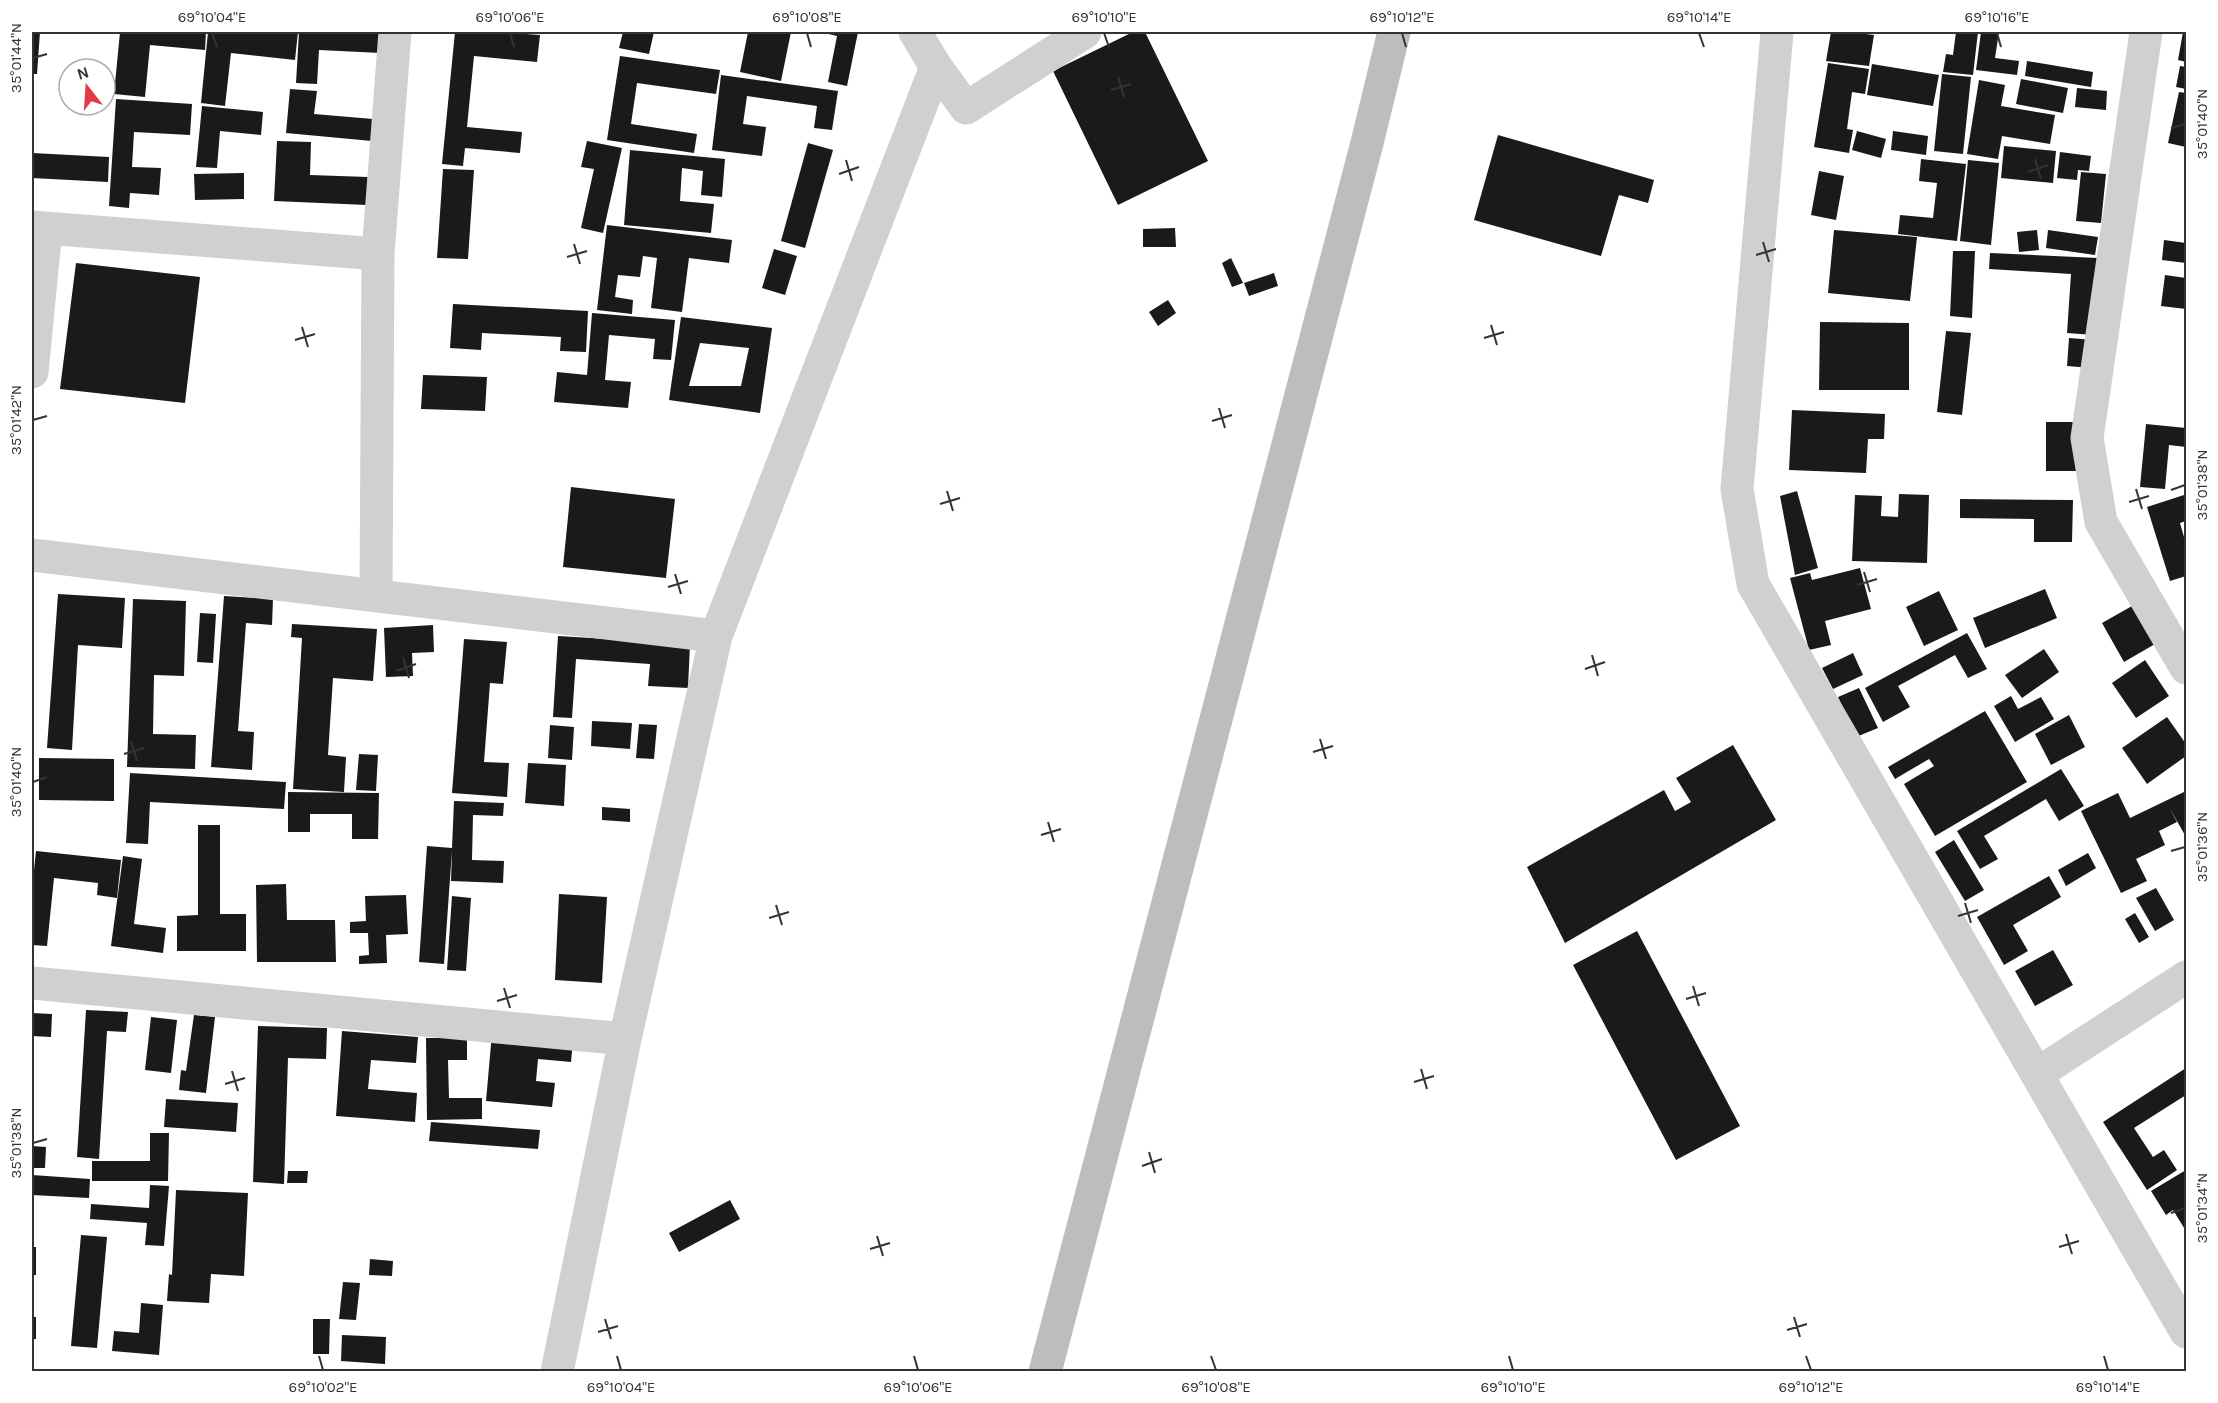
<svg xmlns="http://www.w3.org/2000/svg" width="2218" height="1403" font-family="Karla,sans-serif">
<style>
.building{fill:#1a1a1a;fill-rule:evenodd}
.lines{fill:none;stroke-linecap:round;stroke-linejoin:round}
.minor{stroke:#d0d0d0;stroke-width:33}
.secondary{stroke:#bdbdbd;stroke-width:33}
.ticks{fill:none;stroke:#333;stroke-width:2}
.neatline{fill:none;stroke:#333;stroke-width:2}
.ticks-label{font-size:15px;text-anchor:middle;fill:#333}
</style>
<rect width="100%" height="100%" fill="#fff"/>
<path class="building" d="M32,32H40L37,74H32Z
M120,32H206L205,50L150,45L145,97L114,94Z
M208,32H298L295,60L231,53L225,106L201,103Z
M299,32H382L381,53L319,50L317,84L296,83Z
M455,32H498L540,35L537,62L474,56L467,127L522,132L520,153L465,148L463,166L442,164Z
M623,32H654L649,54L619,48Z
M748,32H791L781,81L740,72Z
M820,32H858L847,86L828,82L837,36Z
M1133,32H1145L1208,161L1118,205L1053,71Z
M1831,32H1850L1874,35L1869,66L1826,61Z
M1956,32H1978L1973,75L1943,72L1946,54L1953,55Z
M1981,32H1999L1995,58L2019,61L2017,75L1976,70Z
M2183,32H2186V62L2178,60Z
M620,56L720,70L716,94L637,83L631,124L697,134L694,153L607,140Z
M2027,61L2093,72L2091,87L2025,76Z
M1828,63L1869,69L1865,94L1852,92L1847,129L1853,130L1849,153L1814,147Z
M1872,64L1939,75L1933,106L1867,95Z
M2180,66L2186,67V89L2176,87Z
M1942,74L1971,77L1963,154L1934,151Z
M721,75L838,91L832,130L814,128L817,106L747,96L743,124L766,127L762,156L712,150Z
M2021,79L2068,88L2063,113L2016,104Z
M1979,80L2005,85L2001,106L2055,115L2050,144L2002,136L1998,159L1967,154Z
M2077,88L2107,91L2106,110L2075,107Z
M290,89L317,91L314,114L373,119L372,141L286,133Z
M2179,92L2186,93V147L2168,143Z
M116,99L192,104L190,135L134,132L132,167L161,168L159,195L130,193L129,208L109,206Z
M202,106L263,112L261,135L220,131L217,168L196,167Z
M1857,131L1886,139L1881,158L1852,150Z
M1893,131L1928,136L1926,155L1891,150Z
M1498,135L1654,180L1648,203L1619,195L1601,256L1474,220Z
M277,141L311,142L310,175L368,177L367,205L274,201Z
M587,141L622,148L603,233L581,228L594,169L581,167Z
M808,143L833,150L805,248L781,241Z
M2004,146L2056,151L2053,183L2001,178Z
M630,150L725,159L722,197L701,195L703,171L682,168L680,201L714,204L711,233L624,225Z
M2060,152L2091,156L2089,171L2078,170L2077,180L2057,178Z
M32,153L109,157L108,182L32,178Z
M1921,159L1966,164L1957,241L1898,234L1900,215L1933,218L1937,183L1919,181Z
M1968,160L1999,163L1991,245L1960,241Z
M443,169L474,170L468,259L437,258Z
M1819,171L1844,176L1836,220L1811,215Z
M2081,172L2106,174L2101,223L2076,221Z
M244,173V199L195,200L194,174Z
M607,225L732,240L729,263L689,258L682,312L651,308L657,258L643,256L640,277L618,275L615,297L633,300L632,314L597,310Z
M1175,228L1176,247H1143V229Z
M1834,230L1917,237L1910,301L1828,293Z
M2037,230L2039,250L2019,252L2017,232Z
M2048,230L2098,237L2095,255L2046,248Z
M2164,240L2186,243V263L2162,260Z
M774,249L797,256L785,295L762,288Z
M1953,251H1975L1972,318L1950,316Z
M1990,253L2098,258L2094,335L2067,333L2071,274L1989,269Z
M1231,258L1243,283L1232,287L1222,263Z
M76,263L200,277L185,403L60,389Z
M1274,273L1278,286L1249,296L1244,283Z
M2165,275L2186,278V309L2161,306Z
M1168,300L1176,313L1158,326L1149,312Z
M453,304L588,311L586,352L560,351L561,337L482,333L481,350L450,348Z
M592,313L675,320L671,360L653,359L655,339L609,335L605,380L631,382L628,408L554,402L557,372L587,375Z
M681,317L772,328L760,413L669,400ZM700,343L749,348L741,386H689Z
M1820,322L1909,323V390H1819Z
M1946,331L1971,333L1962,415L1937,412Z
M2069,338L2094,340L2091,368L2067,366Z
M423,375L487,377L485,411L421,409Z
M1792,410L1885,414L1884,439H1868L1866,473L1789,470Z
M2046,422H2080V471H2046Z
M2146,424L2186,428V447L2169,445L2165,489L2140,487Z
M571,487L675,499L666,578L563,567Z
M1797,491L1818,568L1795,575L1780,496Z
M1899,494L1929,495L1927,563L1852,561L1855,495L1882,496L1881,516L1898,517Z
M2184,495L2186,502V521L2180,523L2186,544V576L2170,581L2147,507Z
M1960,499L2073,500L2072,542H2034V519L1960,518Z
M1860,568L1871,609L1825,621L1831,645L1809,650L1790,578L1810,573L1812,580Z
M2045,589L2057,618L1985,648L1973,618Z
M1939,591L1958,630L1924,646L1906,607Z
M58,594L125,598L122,648L78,645L72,750L47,748Z
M224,596L273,599L272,625L246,623L238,731L254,732L252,770L211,767Z
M133,599L186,601L184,676L154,675L153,734L196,735L195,769L127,767Z
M2132,606L2155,644L2124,662L2102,623Z
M200,613L216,614L213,663L197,662Z
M292,624L377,629L373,681L333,678L328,755L346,757L344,792L293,789L302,638L291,637Z
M433,625L434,652L412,653L413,676L386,677L384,628Z
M1967,633L1987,669L1968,678L1955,655L1898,686L1910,707L1883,722L1865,688Z
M558,636L690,644L688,688L648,686L650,664L576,659L572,718L553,717Z
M464,639L507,642L503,684L490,683L484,762L509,763L507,797L452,793Z
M2044,649L2059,672L2022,698L2005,675Z
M1853,653L1863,675L1833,689L1822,668Z
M2145,660L2169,696L2136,718L2112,683Z
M1859,688L1878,728L1856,737L1838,697Z
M2011,696L2018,709L2041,697L2054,719L2015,742L1994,706Z
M1985,711L2027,782L1935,836L1904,784L1934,766L1929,759L1895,779L1888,767Z
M2069,715L2085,747L2051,765L2035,734Z
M2167,717L2186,744V756L2147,784L2122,748Z
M592,721L632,723L630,749L591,746Z
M639,724L657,725L654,759L636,758Z
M550,725L574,727L572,760L548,758Z
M1733,745L1776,820L1565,943L1527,867L1664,790L1675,811L1691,802L1676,778Z
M359,754L378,755L376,791L356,790Z
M39,758L114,759V801L39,800Z
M528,763L566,765L564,806L525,803Z
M2061,769L2084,806L2059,821L2046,799L1984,836L1998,859L1980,869L1957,831Z
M130,773L286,782L284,809L150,802L148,844L126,843Z
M2186,791V837L2169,807L2177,822L2159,831L2165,845L2136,859L2147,881L2121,893L2081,811L2118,793L2130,818Z
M288,792L379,793L378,839H352V814H310V832H288Z
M454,801L504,803L503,816L473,815L472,860L504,861L503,883L451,881L452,850L444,964L419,962L427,846L452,848Z
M602,807L630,809V822L602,820Z
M198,825H220V914H246V951H177V916L198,915Z
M1954,840L1984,890L1965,901L1935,852Z
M36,851L121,860L117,898L97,895L98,883L54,878L47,946L32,945V889Z
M2088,853L2096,868L2066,886L2058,870Z
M123,856L142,859L134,924L166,928L163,953L111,946Z
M2049,876L2061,897L2013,925L2028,951L2004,965L1977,917Z
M286,884L287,920H335L336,962H257L256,885Z
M2156,888L2174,920L2155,931L2136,898Z
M559,894L607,897L602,983L555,980Z
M406,895L408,934L386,935L387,963L359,964V956L369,955L368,933H350V922L366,921L365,896Z
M452,896L471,898L466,971L447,970Z
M2135,913L2149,937L2139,943L2125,919Z
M1637,931L1740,1126L1676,1160L1573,965Z
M2053,950L2073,985L2035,1006L2015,971Z
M86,1010L128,1012L126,1032L107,1031L99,1159L77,1157Z
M32,1013L52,1014L51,1037L32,1036Z
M194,1015L215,1017L206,1093L179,1090L181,1070L186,1071Z
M151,1017L177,1020L171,1073L145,1070Z
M258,1026L327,1028L326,1059L288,1058L284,1184L253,1182Z
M342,1031L418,1037L416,1063L371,1060L368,1089L417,1093L415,1122L336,1116Z
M492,1033L573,1041L571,1062L538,1059L536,1081L555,1083L552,1107L486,1101Z
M426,1038H467V1060H448L449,1098H482V1119L427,1120Z
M2186,1068V1095L2134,1128L2153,1157L2164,1150L2177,1170L2147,1190L2103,1122Z
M166,1099L238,1103L236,1132L164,1127Z
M431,1122L540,1130L538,1149L429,1141Z
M150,1133H169L168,1181H92V1161H150Z
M32,1146L46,1147L45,1168H32Z
M2186,1170V1231L2173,1210L2166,1215L2151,1191Z
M288,1171H308L307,1183H287Z
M32,1175L90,1179L89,1198L32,1195Z
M150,1185L169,1186L164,1246L145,1245L147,1223L90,1219L91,1204L149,1208Z
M176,1190L248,1193L244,1276L211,1274L209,1303L167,1301L169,1274L172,1275Z
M730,1200L740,1219L679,1252L669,1233Z
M81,1235L107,1237L97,1348L71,1346Z
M32,1247H36V1275H32Z
M370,1259L393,1261L392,1276L369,1275Z
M343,1282L360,1283L356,1320L339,1319Z
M141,1303L163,1305L159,1355L112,1351L114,1331L139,1333Z
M32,1317H36V1339H32Z
M313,1319H330L329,1354H313Z
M342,1335L386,1337L385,1364L341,1361Z"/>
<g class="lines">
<path class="minor" d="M1777,32L1737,489L1753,584L2186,1332
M2146,32L2087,438L2101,522L2186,668
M936,67L966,108L1085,32
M32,227L378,254
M32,372L46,229
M32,555L716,636
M376,596L378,254L395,32
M32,983L625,1039
M2037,1074L2186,977
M557,1372L625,1039L716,636L936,67L915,32"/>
<path class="secondary" d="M1045,1372L1367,143L1394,32"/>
</g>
<path class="ticks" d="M212,33L217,47M510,33L514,47M807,33L811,47M1104,33L1109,47M1402,33L1406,47M1699,33L1704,47M1997,33L2001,47M33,58L47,54M1118,77L1124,97M1111,90L1131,84M2171,128L2185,124M2035,159L2041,179M846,160L852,181M2028,172L2048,165M839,174L859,167M1763,242L1769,262M574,244L580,264M1756,255L1776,249M567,257L587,251M1491,325L1497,345M302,327L308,347M1484,338L1504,332M295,340L315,334M1219,408L1225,428M33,420L47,416M1212,421L1232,415M2136,489L2142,509M2171,490L2185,485M947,491L953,511M2129,502L2149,496M940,504L960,498M1864,572L1870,592M675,574L681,594M1857,585L1877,579M668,587L688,581M1592,655L1598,676M403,657L409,678M1585,669L1605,662M396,671L416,664M1320,739L1326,759M131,741L137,761M1313,752L1333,746M124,754L144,748M33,782L47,777M1048,822L1054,842M1041,835L1061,829M2171,851L2185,847M1965,903L1971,923M776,905L782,925M1958,916L1978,910M769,918L789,912M1693,986L1699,1006M504,988L510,1008M1686,999L1706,993M497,1001L517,995M1421,1069L1427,1089M232,1071L238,1091M1414,1082L1434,1076M225,1084L245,1078M33,1143L47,1139M1149,1152L1155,1173M1142,1166L1162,1159M2171,1213L2185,1208M2066,1234L2072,1254M877,1236L883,1256M2059,1247L2079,1241M870,1249L890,1243M1794,1317L1800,1337M605,1319L611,1339M1787,1330L1807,1324M598,1332L618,1326M319,1356L323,1370M617,1356L621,1370M914,1356L918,1370M1211,1356L1216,1370M1509,1356L1513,1370M1806,1356L1811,1370M2104,1356L2108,1370"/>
<rect width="2218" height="1403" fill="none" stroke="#ffffff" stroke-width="66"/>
<g transform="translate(87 87) rotate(343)"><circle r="28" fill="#ffffff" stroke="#adadad" stroke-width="1.5"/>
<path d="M0-4.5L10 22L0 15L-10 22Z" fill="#e63946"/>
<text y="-9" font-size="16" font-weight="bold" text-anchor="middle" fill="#333333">N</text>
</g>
<rect x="33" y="33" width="2152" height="1337" class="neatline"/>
<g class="ticks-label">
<text x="212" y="22">69°10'04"E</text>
<text x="510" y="22">69°10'06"E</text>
<text x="807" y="22">69°10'08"E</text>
<text x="1104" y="22">69°10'10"E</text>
<text x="1402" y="22">69°10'12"E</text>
<text x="1699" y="22">69°10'14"E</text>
<text x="1997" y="22">69°10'16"E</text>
<text transform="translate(16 58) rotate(-90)" y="5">35°01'44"N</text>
<text transform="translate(2202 124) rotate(-90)" y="5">35°01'40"N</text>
<text transform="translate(16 420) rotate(-90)" y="5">35°01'42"N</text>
<text transform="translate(2202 485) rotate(-90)" y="5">35°01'38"N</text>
<text transform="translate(16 782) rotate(-90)" y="5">35°01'40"N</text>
<text transform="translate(2202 847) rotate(-90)" y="5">35°01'36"N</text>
<text transform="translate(16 1143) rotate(-90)" y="5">35°01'38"N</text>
<text transform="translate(2202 1208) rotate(-90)" y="5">35°01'34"N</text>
<text x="323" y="1392">69°10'02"E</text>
<text x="621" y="1392">69°10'04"E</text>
<text x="918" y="1392">69°10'06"E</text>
<text x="1216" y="1392">69°10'08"E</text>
<text x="1513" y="1392">69°10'10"E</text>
<text x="1811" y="1392">69°10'12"E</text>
<text x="2108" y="1392">69°10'14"E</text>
</g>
</svg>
